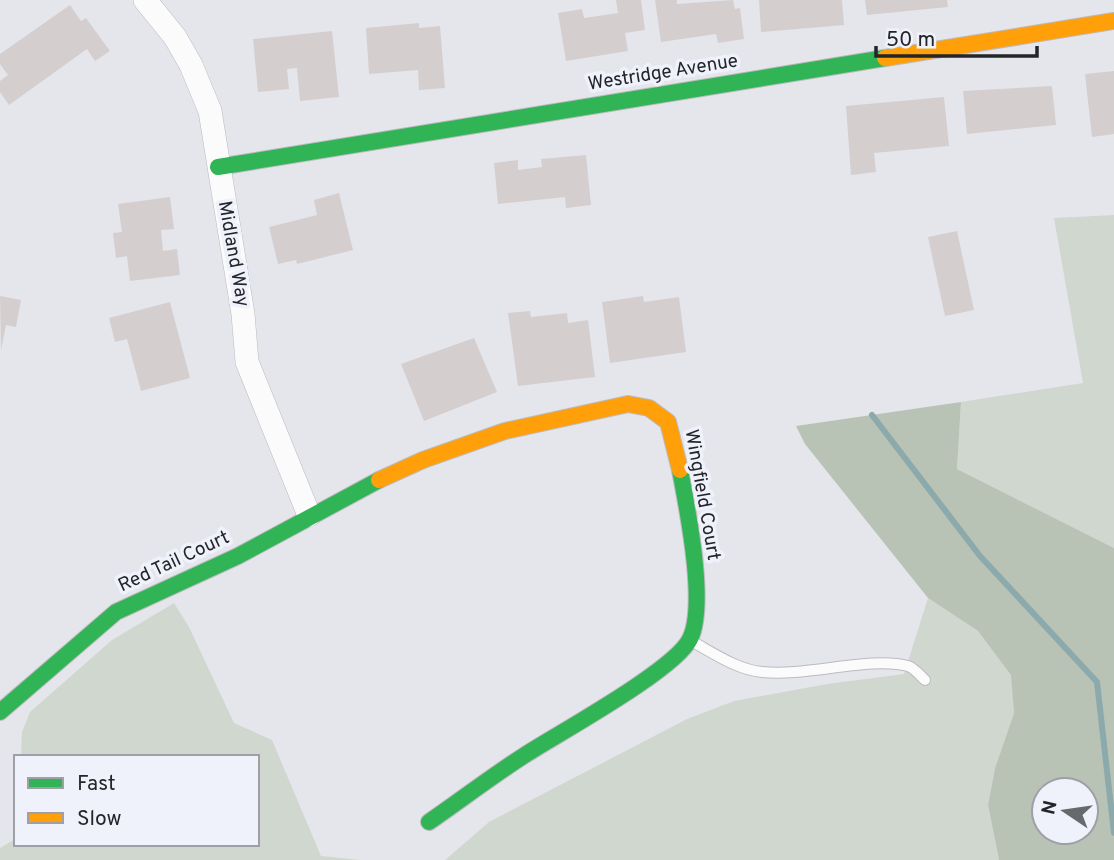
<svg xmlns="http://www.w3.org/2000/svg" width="1114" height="860" font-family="Overpass,sans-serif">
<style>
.green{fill:#d0d7cf}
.forest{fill:#b8c3b6;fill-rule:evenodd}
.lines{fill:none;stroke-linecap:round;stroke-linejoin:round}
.stream{stroke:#8ca9ab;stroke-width:6}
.building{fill:#d5cecf}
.lane-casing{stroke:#bbbbbf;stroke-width:12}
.street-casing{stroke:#bbbbbf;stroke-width:24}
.fast-casing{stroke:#bbbbbf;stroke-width:18}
.slow-casing{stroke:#bbbbbf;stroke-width:18}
.lane{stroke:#fbfbfc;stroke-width:10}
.street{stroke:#fbfbfc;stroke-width:23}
.fast{stroke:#30b455;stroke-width:16}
.slow{stroke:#ff9f0a;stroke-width:16}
.labels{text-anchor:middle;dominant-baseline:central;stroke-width:7;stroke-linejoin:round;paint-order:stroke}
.street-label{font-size:19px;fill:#242529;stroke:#eff1fb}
</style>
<rect width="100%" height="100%" fill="#e5e6eb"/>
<path class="green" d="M1114,215V548L957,469L961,402L1083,383L1054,218Z
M928,598L978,631L1012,675L1014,713L995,768L988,805L999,860H445L489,822L687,719L734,701L827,684L904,674Z
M174,603L189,627L234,723L272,740L321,856L361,860H0V848L15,839L16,830V844H257V757H21L22,732L30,712L112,640Z"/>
<path class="forest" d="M961,402L957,469L1114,548V860H999L988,805L995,768L1014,713L1011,675L978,631L928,598L805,444L796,426ZM1044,790H1086V832H1044Z"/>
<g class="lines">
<path class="stream" d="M872,415L980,556L1097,682L1114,833"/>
</g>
<path class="building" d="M616,0H641L645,30L625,33L628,51L566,61L558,13L582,9L584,18L618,13Z
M655,0H677V4L733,0L735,9L740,8L744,39L718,43L716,34L661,42Z
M759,0H842L844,25L761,32Z
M865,0H947L948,7L867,15Z
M70,5L81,21L86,18L110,51L95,61L87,49L9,105L0,92V81L8,75L0,64V54Z
M419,23V28L440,26L445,88L419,90L418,70L369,74L366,28Z
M332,31L339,97L300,101L297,68L287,69L289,89L258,92L253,39Z
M1114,71V134L1092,137L1085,74Z
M1052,86L1056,125L967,134L963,91Z
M944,97L949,146L874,153L876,172L851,175L846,106Z
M586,155L591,205L566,208L565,197L498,204L494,163L518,160V170L542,167L541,159Z
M339,193L353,250L297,264L296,260L278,264L269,227L317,215L314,200Z
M170,197L174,229L161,230L163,251L177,249L180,275L130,281L127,256L116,258L113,233L122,232L118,204Z
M957,231L974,310L945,316L928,237Z
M0,296L21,300L16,327L6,325L1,350Z
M643,296L644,302L679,297L686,352L610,363L602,302Z
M170,302L190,378L141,391L127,339L115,342L109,318Z
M530,311L531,317L567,313L568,323L588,320L595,377L518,386L508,313Z
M474,338L497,392L424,421L401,364Z"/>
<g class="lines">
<defs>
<path id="lane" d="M693,642C713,653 738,670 762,672C805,677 871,656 908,666C914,668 920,675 925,680"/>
<path id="street" d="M145,0L175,37L191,65L210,111L243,314L247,362L309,515"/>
<path id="fast" d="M218,167L885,58
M0,712L116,612L238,556L379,480
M429,822C461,800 492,776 525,755C559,733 675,670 690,639C707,604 687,508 680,470"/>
<path id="slow" d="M885,58L1114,21
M379,480L423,460L505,431L628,404L649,408L668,422L680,470"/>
</defs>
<use href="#lane" class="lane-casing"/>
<use href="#street" class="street-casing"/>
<use href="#fast" class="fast-casing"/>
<use href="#slow" class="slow-casing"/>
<use href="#lane" class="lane"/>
<use href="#street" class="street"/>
<use href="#fast" class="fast"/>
<use href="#slow" class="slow"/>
</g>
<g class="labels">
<g class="street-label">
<text transform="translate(663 73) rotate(-9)">Westridge Avenue</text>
<text transform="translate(233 254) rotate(80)">Midland Way</text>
<text transform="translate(702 495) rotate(80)">Wingfield Court</text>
<text transform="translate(174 562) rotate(-25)">Red Tail Court</text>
</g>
</g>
<rect x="14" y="755" width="245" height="91" fill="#eff1fb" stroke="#9e9fa7" stroke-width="2"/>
<rect x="28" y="778" width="35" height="10" fill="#30b455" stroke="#9e9fa7" stroke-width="2"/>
<text x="77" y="790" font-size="21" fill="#242529">Fast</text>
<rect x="28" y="813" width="35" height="10" fill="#ff9f0a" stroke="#9e9fa7" stroke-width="2"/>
<text x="77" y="825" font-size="21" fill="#242529">Slow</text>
<g transform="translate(1065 811) rotate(283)"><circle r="33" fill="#eff1fb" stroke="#9e9fa7" stroke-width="2"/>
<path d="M0-5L12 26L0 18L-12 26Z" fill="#68696d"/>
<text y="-10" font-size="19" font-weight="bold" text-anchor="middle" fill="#242529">N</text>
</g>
<path d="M876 46v10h161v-10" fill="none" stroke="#242529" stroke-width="3.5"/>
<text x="886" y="46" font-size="21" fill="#242529" stroke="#eff1fb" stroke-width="5" paint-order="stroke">50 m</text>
</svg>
